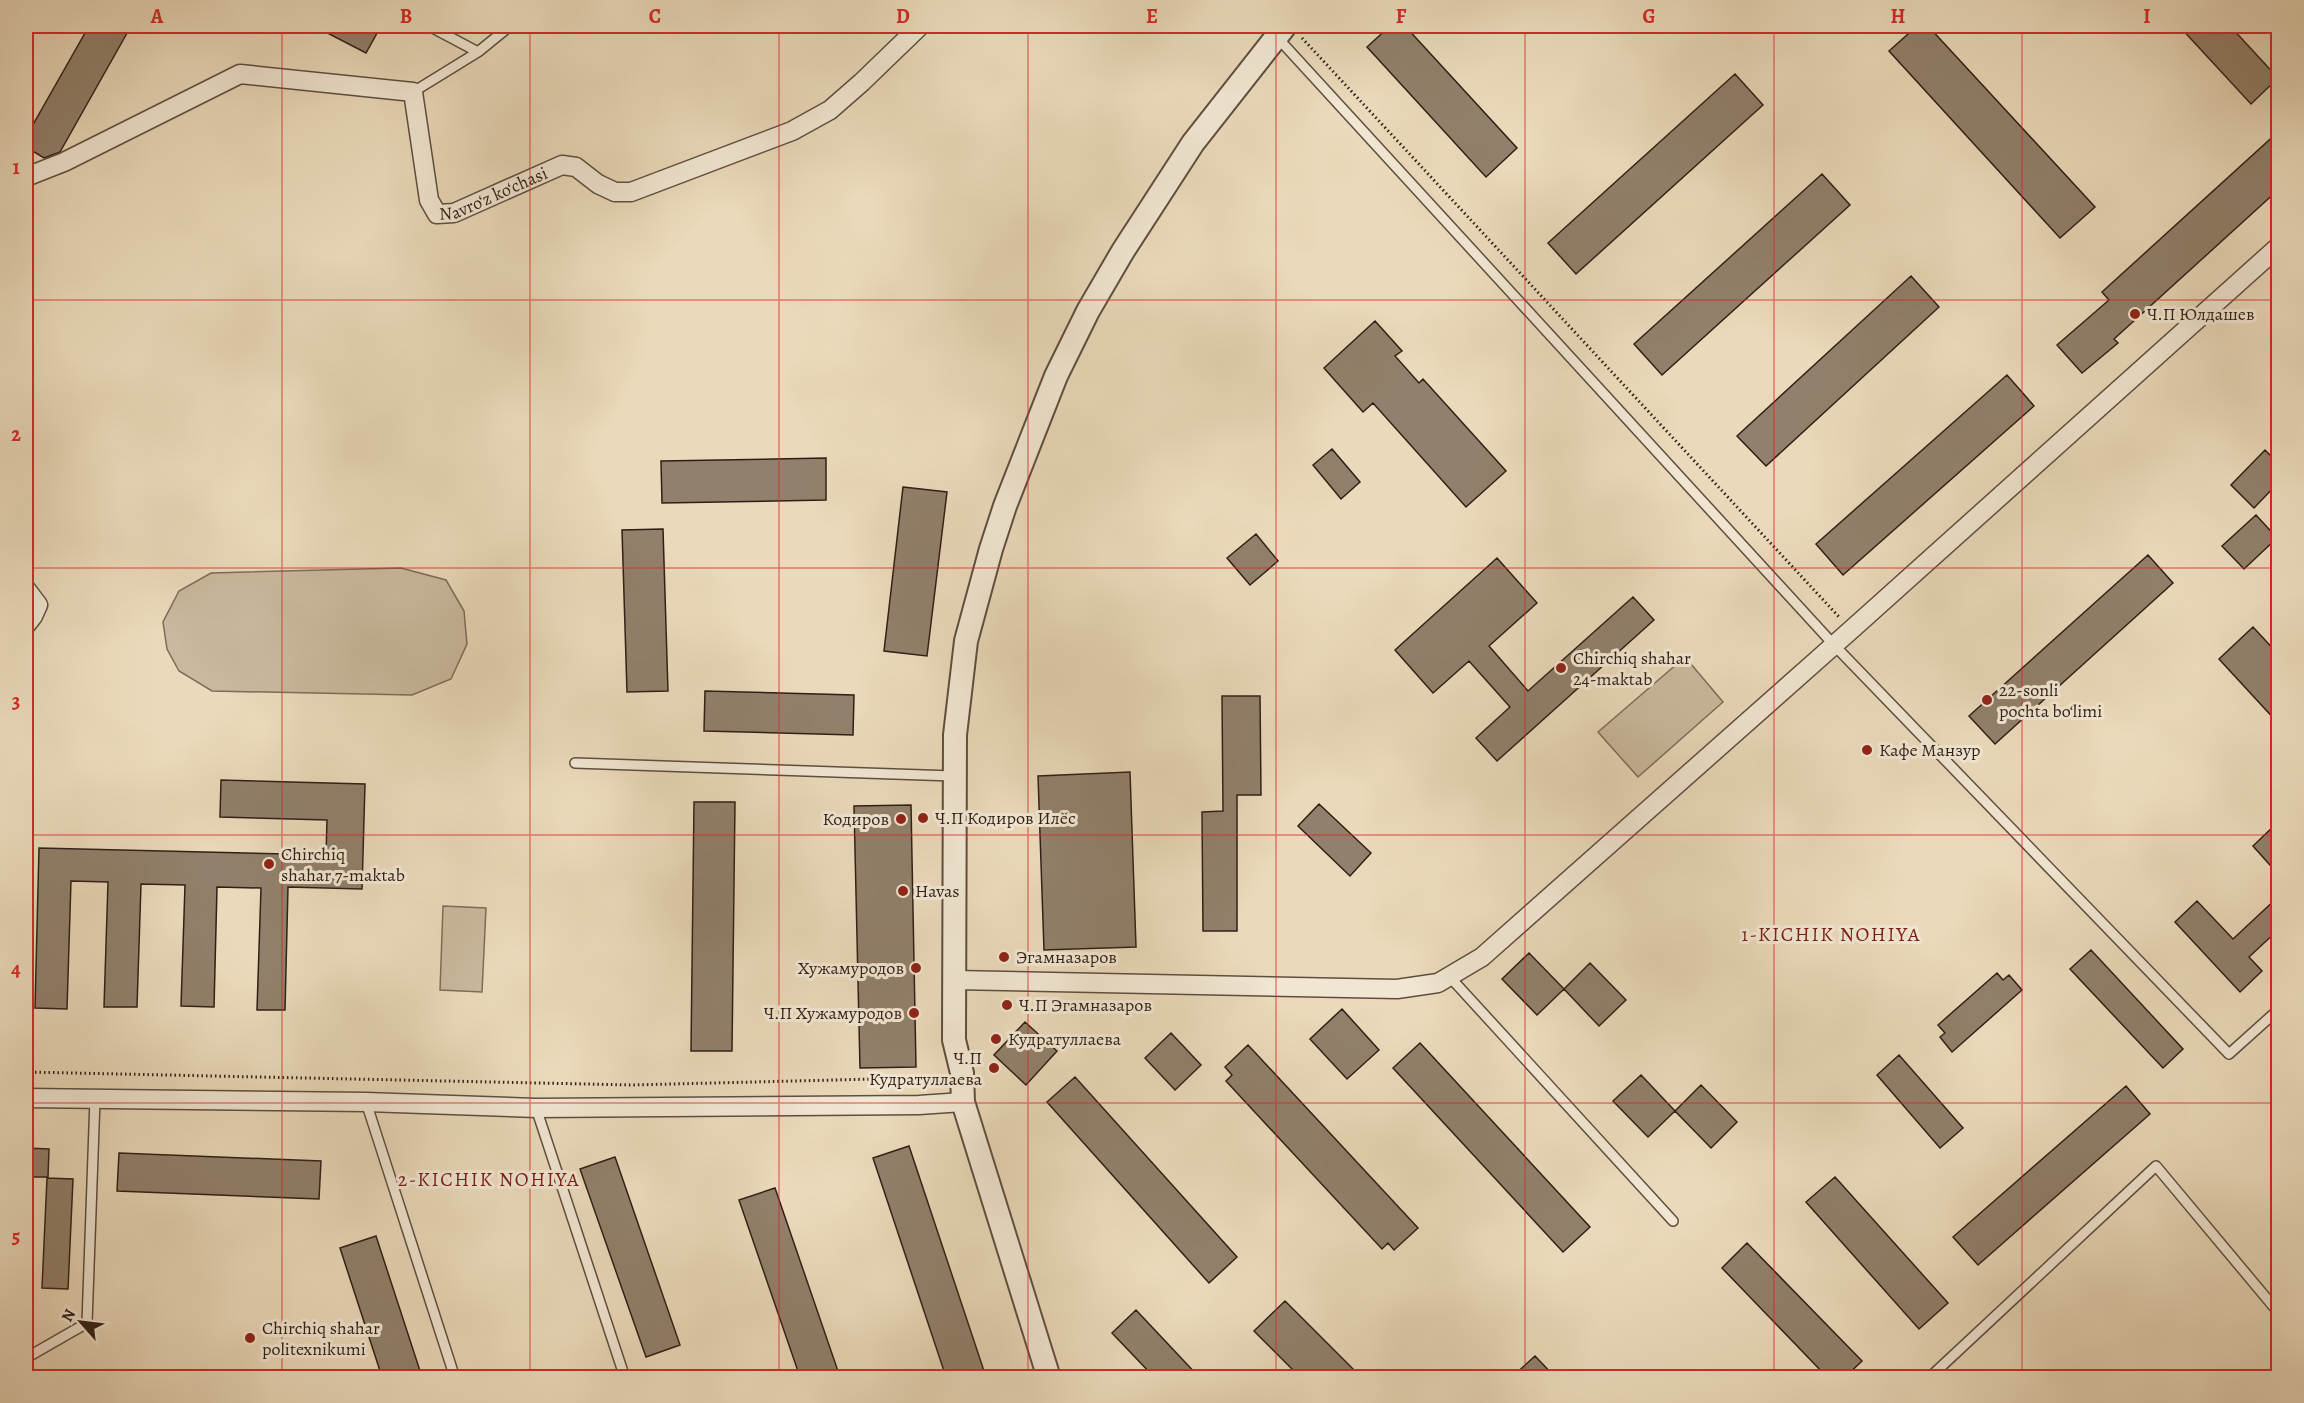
<svg xmlns="http://www.w3.org/2000/svg" width="2304" height="1403" font-family="Alegreya,serif">
<style>
.green{fill:#cab99e;stroke:#7d6c5a;stroke-width:1.5}
.building{fill:#91806b;stroke:#301f16;stroke-width:1.5}
.lines{fill:none;stroke-linecap:round;stroke-linejoin:round}
.service-casing{stroke:#5e4e3f;stroke-width:12}
.minor-casing{stroke:#5e4e3f;stroke-width:21}
.tertiary-casing{stroke:#5e4e3f;stroke-width:26}
.path{stroke:#301f16;stroke-width:3;stroke-dasharray:1.5 3;stroke-linecap:butt}
.service{stroke:#f1e6d2;stroke-width:9}
.minor{stroke:#f1e6d2;stroke-width:18}
.tertiary{stroke:#f1e6d2;stroke-width:22}
.grid{fill:none;stroke:#d62828;stroke-width:1.5;stroke-opacity:0.55}
.poi-dot{fill:#8f2418;stroke:#f1e6d2;stroke-width:2}
.labels{text-anchor:middle;dominant-baseline:central;stroke-width:6;stroke-linejoin:round;paint-order:stroke}
.street-label{font-size:18px;fill:#301f16;stroke:#f1e6d2}
.poi-label{font-size:18px;fill:#301f16;stroke:#f1e6d2;text-anchor:start}
.neighbourhood-label{font-size:20px;letter-spacing:1.5px;fill:#7a1f14;stroke:#f1e6d2}
.neatline{fill:none;stroke:#d62828;stroke-width:2}
.grid-label{font-size:20px;text-anchor:middle;font-weight:bold;fill:#d62828}
</style>
<rect width="100%" height="100%" fill="#ead9ba"/>
<filter id="stains"><feTurbulence type="fractalNoise" baseFrequency=".00333" numOctaves="4"/><feColorMatrix values="0 0 0 0 .2 0 0 0 0 .09 0 0 0 0 .02 0 0 0 .5 -.17"/></filter>
<radialGradient id="worn" r=".72"><stop offset=".6" stop-color="#630" stop-opacity="0"/><stop offset="1" stop-color="#630" stop-opacity=".3"/></radialGradient>
<path class="green" d="M401,568L446,580L464,611L467,644L451,679L412,695L212,691L179,671L167,649L163,622L179,591L211,573Z
M1685,657L1723,702L1638,777L1598,732Z
M443,906L486,908L482,992L440,990Z"/>
<path class="building" d="M89,26H131L60,152L44,158L26,147V137Z
M314,26H381L366,53Z
M1390,26H1405L1517,148L1486,177L1367,47Z
M1917,26H1928L2095,207L2060,238L1889,51Z
M2179,26H2230L2278,78L2251,104Z
M1735,74L1763,105L1576,274L1548,243Z
M2278,132V190L2114,339L2118,343L2082,373L2057,345L2109,300L2102,292Z
M1822,174L1850,205L1662,375L1634,344Z
M1911,276L1939,307L1766,466L1737,436Z
M1375,321L1402,351L1395,356L1419,383L1423,379L1506,471L1466,507L1373,403L1363,412L1324,368Z
M2007,375L2034,406L1843,575L1816,544Z
M1332,449L1360,482L1341,499L1313,465Z
M2265,450L2278,463V483L2254,508L2231,485Z
M826,458V500L662,503L661,461Z
M903,487L947,492L927,656L884,651Z
M2256,515L2277,538L2244,569L2222,546Z
M663,529L668,691L627,692L622,530Z
M1256,534L1278,561L1250,585L1227,558Z
M2148,555L2173,583L1995,744L1969,716Z
M1497,558L1537,603L1489,646L1528,691L1633,597L1654,620L1497,761L1476,738L1510,707L1469,661L1433,693L1395,650Z
M2253,627L2278,654V723L2219,659Z
M705,691L854,695L853,735L704,731Z
M1222,696H1260L1261,795H1237V931H1203L1202,812L1223,811Z
M1130,772L1136,947L1044,950L1038,776Z
M221,780L365,784L362,889L288,887L285,1010H257L261,888L217,887L214,1007L181,1006L185,885L141,884L137,1007H104L108,882L71,881L67,1009L35,1008L39,848L326,855L327,820L220,817Z
M694,802H735L732,1051H691Z
M1319,804L1371,853L1350,876L1298,826Z
M911,805L916,1067L860,1068L854,806Z
M2278,822V874L2253,846Z
M2278,897V930L2249,957L2262,971L2240,992L2175,922L2197,901L2233,939Z
M2091,950L2183,1049L2163,1068L2070,969Z
M1529,953L1564,989L1537,1015L1502,979Z
M1590,963L1626,1000L1599,1026L1564,989Z
M1997,973L2003,980L2009,975L2022,990L1952,1052L1940,1037L1945,1033L1938,1025Z
M1342,1009L1379,1050L1347,1079L1310,1039Z
M1025,1022L1057,1051L1026,1085L994,1055Z
M1171,1033L1201,1065L1175,1090L1145,1058Z
M1420,1043L1590,1227L1563,1252L1393,1068Z
M1248,1045L1418,1228L1394,1250L1388,1243L1382,1249L1226,1081L1232,1075L1225,1067Z
M1899,1055L1963,1128L1940,1148L1877,1075Z
M1641,1075L1675,1111L1648,1137L1613,1101Z
M1075,1077L1237,1257L1209,1283L1047,1102Z
M1701,1085L1737,1122L1711,1148L1675,1111Z
M2126,1086L2150,1114L1978,1265L1953,1237Z
M909,1146L986,1377H946L873,1158Z
M26,1148L49,1149L48,1177H26Z
M119,1153L321,1161L319,1199L117,1191Z
M615,1157L680,1345L646,1357L580,1169Z
M1835,1177L1948,1303L1919,1329L1806,1202Z
M47,1178L73,1179L68,1289L42,1288Z
M775,1188L840,1377H800L739,1200Z
M376,1236L422,1377H382L340,1248Z
M1747,1243L1862,1361L1845,1377H1827L1722,1268Z
M1285,1301L1361,1377H1300L1254,1331Z
M1136,1310L1199,1377H1154L1112,1333Z
M1535,1356L1555,1377H1512Z"/>
<g class="lines">
<defs>
<path id="service" d="M429,26L478,52
M1276,36L1834,645L2229,1054L2278,1010
M413,92L478,52L510,26
M575,763L953,776
M1449,976L1673,1221
M366,1102L455,1378
M536,1108L625,1378
M26,1358L87,1323L95,1099
M1929,1378L2156,1166L2278,1312"/>
<g id="minor">
<path id="s1" d="M26,177L64,162L240,74L413,92L429,200L437,214L454,213L562,165L576,167L598,184L615,192H631L792,131L830,110L862,82L920,26"/>
<path d="M26,589L38,605L33,616L26,625"/>
<path d="M954,980L1397,989L1438,983L1482,957L1851,630L2278,247"/>
<path d="M26,1098L366,1102L536,1108L919,1105L963,1102"/>
</g>
<path id="tertiary" d="M1049,1378L963,1102L962,1073L954,1040L955,735L966,641L991,549L1005,506L1056,376L1088,311L1123,251L1193,143L1285,26"/>
</defs>
<use href="#service" class="service-casing"/>
<use href="#minor" class="minor-casing"/>
<use href="#tertiary" class="tertiary-casing"/>
<path class="path" d="M1302,38L1840,618
M26,1072L632,1085L915,1078L917,1088"/>
<use href="#service" class="service"/>
<use href="#minor" class="minor"/>
<use href="#tertiary" class="tertiary"/>
</g>
<path class="grid" d="M282,26V1378M530,26V1378M779,26V1378M1028,26V1378M1276,26V1378M1525,26V1378M1774,26V1378M2022,26V1378M26,300H2278M26,568H2278M26,835H2278M26,1103H2278"/>
<g class="poi-dot">
<circle cx="2135" cy="314" r="6"/>
<circle cx="1561" cy="668" r="6"/>
<circle cx="1987" cy="700" r="6"/>
<circle cx="1867" cy="750" r="6"/>
<circle cx="923" cy="818" r="6"/>
<circle cx="901" cy="819" r="6"/>
<circle cx="269" cy="864" r="6"/>
<circle cx="903" cy="891" r="6"/>
<circle cx="1004" cy="957" r="6"/>
<circle cx="916" cy="968" r="6"/>
<circle cx="1007" cy="1005" r="6"/>
<circle cx="914" cy="1013" r="6"/>
<circle cx="996" cy="1039" r="6"/>
<circle cx="994" cy="1068" r="6"/>
<circle cx="250" cy="1338" r="6"/>
</g>
<g class="labels">
<g class="street-label">
<text stroke="none"><textPath href="#s1" startOffset="597">Navro‘z ko‘chasi</textPath></text>
</g>
<g class="poi-label">
<text x="2147" y="314">Ч.П Юлдашев</text>
<text x="1573" y="658">Chirchiq shahar<tspan x="1573" dy="21">24-maktab</tspan></text>
<text x="1999" y="690">22-sonli<tspan x="1999" dy="21">pochta bo‘limi</tspan></text>
<text x="1879" y="750">Кафе Манзур</text>
<text x="935" y="818">Ч.П Кодиров Илёс</text>
<text x="889" y="819" text-anchor="end">Кодиров</text>
<text x="281" y="854">Chirchiq<tspan x="281" dy="21">shahar 7-maktab</tspan></text>
<text x="915" y="891">Havas</text>
<text x="1016" y="957">Эгамназаров</text>
<text x="904" y="968" text-anchor="end">Хужамуродов</text>
<text x="1019" y="1005">Ч.П Эгамназаров</text>
<text x="902" y="1013" text-anchor="end">Ч.П Хужамуродов</text>
<text x="1008" y="1039">Кудратуллаева</text>
<text x="982" y="1058" text-anchor="end">Ч.П<tspan x="982" dy="21">Кудратуллаева</tspan></text>
<text x="262" y="1328">Chirchiq shahar<tspan x="262" dy="21">politexnikumi</tspan></text>
</g>
<g class="neighbourhood-label">
<text x="1831" y="934">1-KICHIK NOHIYA</text>
<text x="489" y="1179">2-KICHIK NOHIYA</text>
</g>
</g>
<rect width="2304" height="1403" fill="none" stroke="#ead9ba" stroke-width="66"/>
<g transform="translate(81 1322) rotate(298)" stroke="#f1e6d2" stroke-width="4.5" paint-order="stroke">
<path d="M0-4.5L10 22L0 15L-10 22Z" fill="#301f16"/>
<text y="-9" font-size="16" font-weight="bold" text-anchor="middle" fill="#301f16">N</text>
</g>
<rect x="33" y="33" width="2238" height="1337" class="neatline"/>
<g class="grid-label">
<text x="157" y="23">A</text>
<text x="406" y="23">B</text>
<text x="655" y="23">C</text>
<text x="903" y="23">D</text>
<text x="1152" y="23">E</text>
<text x="1401" y="23">F</text>
<text x="1649" y="23">G</text>
<text x="1898" y="23">H</text>
<text x="2147" y="23">I</text>
<text x="16" y="174">1</text>
<text x="16" y="441">2</text>
<text x="16" y="708">3</text>
<text x="16" y="976">4</text>
<text x="16" y="1243">5</text>
</g>
<rect width="100%" height="100%" filter="url(#stains)"/>
<rect width="100%" height="100%" fill="url(#worn)"/>
</svg>
